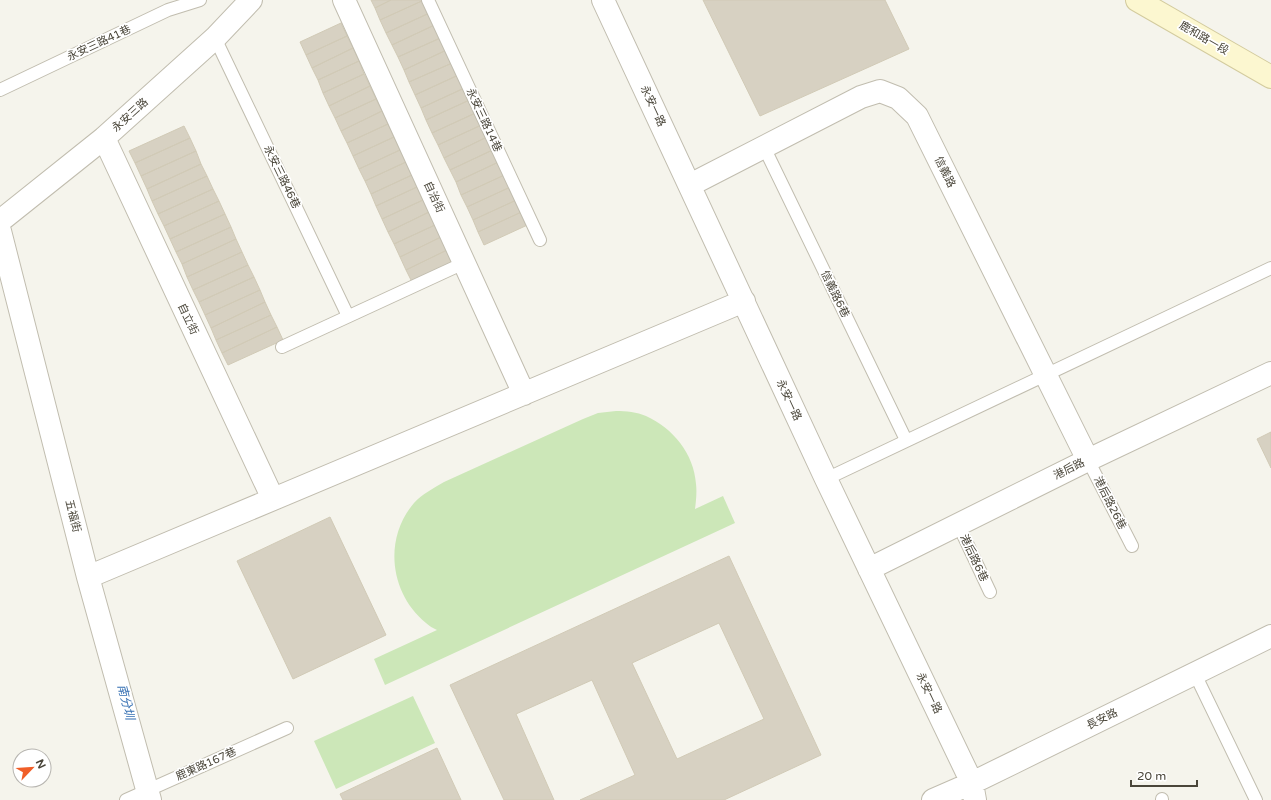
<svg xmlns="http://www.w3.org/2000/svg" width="1271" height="800" font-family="'Varela Round','Noto Sans TC',sans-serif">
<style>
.green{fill:#cce7b8}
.building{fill:#d7d1c2;stroke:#d1cab6;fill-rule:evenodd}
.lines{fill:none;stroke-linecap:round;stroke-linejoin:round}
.lane-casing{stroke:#c1bdaf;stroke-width:14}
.street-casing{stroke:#c1bdaf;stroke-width:24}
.secondary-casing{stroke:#d3cb9e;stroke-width:24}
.lane{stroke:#fff;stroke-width:12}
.street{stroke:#fff;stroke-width:22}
.secondary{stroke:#fcf7d0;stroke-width:22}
.labels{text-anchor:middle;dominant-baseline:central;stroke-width:3.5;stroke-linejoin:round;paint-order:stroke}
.street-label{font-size:11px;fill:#4a463a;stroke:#fff}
.water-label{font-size:12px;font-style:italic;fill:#3670b3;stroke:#fff}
</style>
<rect width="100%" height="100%" fill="#f5f4ec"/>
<path class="green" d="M616,411C626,411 637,412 646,416C673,428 694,454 696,484C697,492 696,501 695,509L723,496L735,523L385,685L374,659L437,630C433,628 429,626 426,623C390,594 383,539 414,503C422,494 434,488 444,482L583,419L598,413Z
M413,696L435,743L336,789L314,741Z"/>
<path class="building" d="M371,0H391L375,8Z
M391,0H424L380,20L375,8Z
M424,0L436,10L386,33L380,20Z
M703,0H885L909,49L760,116Z
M436,10L441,22L392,45L386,33Z
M441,22L447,35L398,57L392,45Z
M341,23L347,36L306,55L300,42Z
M447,35L453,47L404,70L398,57Z
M347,36L353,48L312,68L306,55Z
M453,47L459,60L409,82L404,70Z
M353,48L359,61L318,80L312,68Z
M459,60L465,72L415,95L409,82Z
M359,61L364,74L323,93L318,80Z
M465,72L471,85L421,108L415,95Z
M364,74L370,86L329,106L323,93Z
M471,85L476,97L426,120L421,108Z
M370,86L376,99L335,118L329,106Z
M476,97L482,110L432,133L426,120Z
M376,99L382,111L341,131L335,118Z
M482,110L488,122L438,145L432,133Z
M382,111L388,124L347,143L341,131Z
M488,122L493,134L444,158L438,145Z
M388,124L394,137L353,156L347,143Z
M184,126L190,138L135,163L129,151Z
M493,134L499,147L450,170L444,158Z
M394,137L400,150L359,169L353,156Z
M190,138L196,151L141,176L135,163Z
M499,147L505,159L456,182L450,170Z
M400,150L406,162L365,181L359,169Z
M196,151L201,164L147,189L141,176Z
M505,159L511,172L461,195L456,182Z
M406,162L412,175L371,194L365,181Z
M201,164L207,176L152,201L147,189Z
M511,172L517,184L467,207L461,195Z
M412,175L417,187L376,206L371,194Z
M207,176L213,189L158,214L152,201Z
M517,184L523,197L473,220L467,207Z
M417,187L423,200L382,219L376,206Z
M213,189L219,201L164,226L158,214Z
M523,197L528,209L478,232L473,220Z
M423,200L429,212L388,232L382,219Z
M219,201L225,214L170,239L164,226Z
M528,209L534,222L484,245L478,232Z
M429,212L435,225L394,244L388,232Z
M225,214L231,227L176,252L170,239Z
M435,225L441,237L400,257L394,244Z
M231,227L236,239L182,264L176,252Z
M441,237L447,250L406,270L400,257Z
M236,239L242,252L187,277L182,264Z
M447,250L453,263L412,282L406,270Z
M242,252L248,265L193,290L187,277Z
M248,265L254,277L199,302L193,290Z
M254,277L260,290L205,315L199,302Z
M260,290L265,302L211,328L205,315Z
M265,302L271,315L216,340L211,328Z
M271,315L277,327L222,353L216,340Z
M277,327L283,340L228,365L222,353Z
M1271,432V468L1257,439Z
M330,517L386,635L293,679L237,561Z
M729,556L821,755L724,800H580L635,775L592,680L516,714L554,800H504L450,685ZM719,623L764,719L677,759L632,663Z
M437,748L461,800H343L340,794Z"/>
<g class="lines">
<defs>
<path id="lane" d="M428,0L540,240
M215,38L348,316
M0,90L168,10L200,0
M764,147L906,440
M282,347L464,263
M1088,460L1132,546
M826,479L1271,268
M958,524L990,592
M1195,674L1256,800
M1162,799V800
M126,800L287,728"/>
<path id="street" d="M344,0L524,394
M603,0L826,479L972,783L975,800
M104,138L273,499
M690,185L861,97L880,91L898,98L917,116L1088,460
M0,221L104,138L215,38L251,0
M0,231L88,577L150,800
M869,569L1088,460L1271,373
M88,577L744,301
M933,800L972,783L1271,636"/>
<path id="secondary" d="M1137,0L1271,77"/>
</defs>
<use href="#lane" class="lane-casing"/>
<use href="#street" class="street-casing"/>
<use href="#secondary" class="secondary-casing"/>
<use href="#lane" class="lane"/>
<use href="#street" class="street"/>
<use href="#secondary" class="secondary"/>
</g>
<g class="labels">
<g class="street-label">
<text transform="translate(1204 38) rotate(30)">鹿和路一段</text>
<text transform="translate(99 43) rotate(-25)">永安三路41巷</text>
<text transform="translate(653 106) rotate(65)">永安一路</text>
<text transform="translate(130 115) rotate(-42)">永安三路</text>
<text transform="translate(484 120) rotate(65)">永安三路14巷</text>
<text transform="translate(945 172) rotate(64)">信義路</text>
<text transform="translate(282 177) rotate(64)">永安三路46巷</text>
<text transform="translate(434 197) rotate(65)">自治街</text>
<text transform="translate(835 294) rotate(64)">信義路6巷</text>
<text transform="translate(188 319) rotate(65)">自立街</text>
<text transform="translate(789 400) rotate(65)">永安一路</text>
<text transform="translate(1069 469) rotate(-26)">港后路</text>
<text transform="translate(1110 503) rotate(63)">港后路26巷</text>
<text transform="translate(73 516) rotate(76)">五福街</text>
<text transform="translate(974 558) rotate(65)">港后路6巷</text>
<text transform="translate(929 693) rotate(64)">永安一路</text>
<text transform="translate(1102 719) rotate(-26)">長安路</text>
<text transform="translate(206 764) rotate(-24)">鹿東路167巷</text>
</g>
<g class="water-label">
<text transform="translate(126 702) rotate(76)">南分圳</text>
</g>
</g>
<g transform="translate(32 768) rotate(65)"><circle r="19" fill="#ffffff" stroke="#b7b5b0"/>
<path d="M0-3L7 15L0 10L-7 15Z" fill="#f05e28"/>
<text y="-6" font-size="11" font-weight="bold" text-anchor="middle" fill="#4a463a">N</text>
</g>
<path d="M1131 780v6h66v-6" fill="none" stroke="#4a463a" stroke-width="2"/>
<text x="1137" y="780" font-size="12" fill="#4a463a" stroke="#ffffff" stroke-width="3" paint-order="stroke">20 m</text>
</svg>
